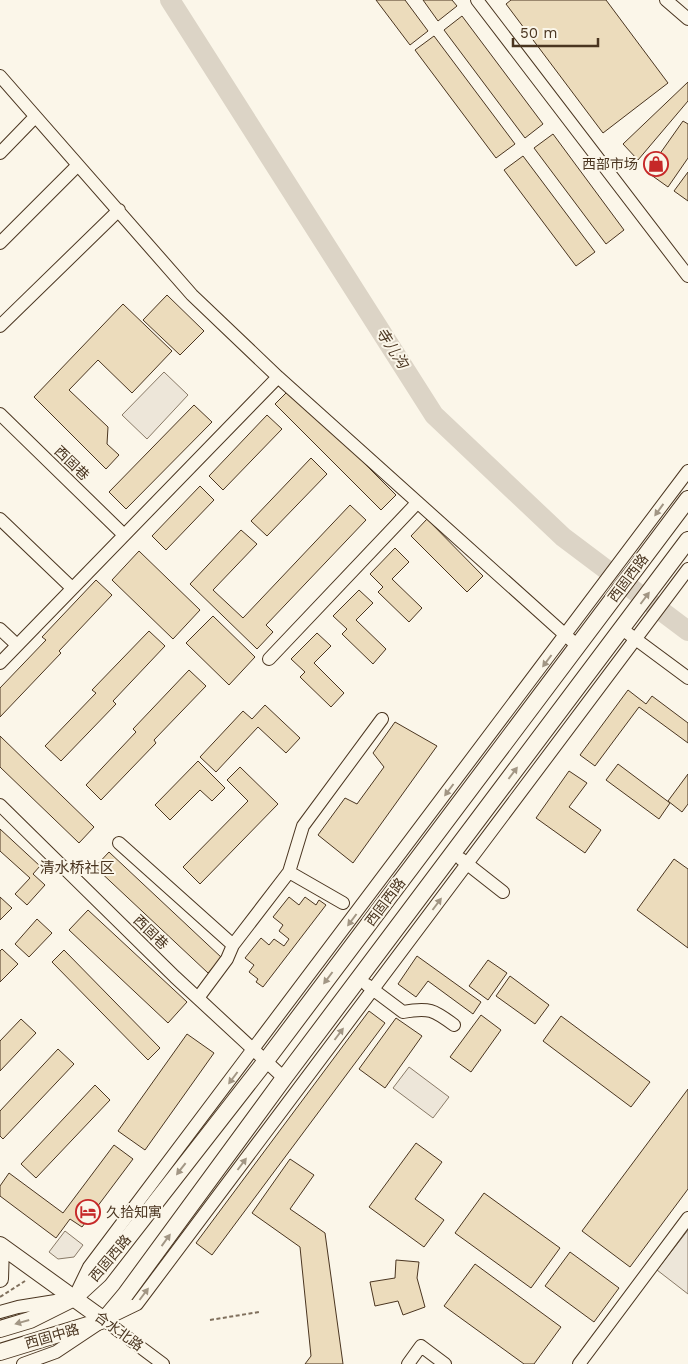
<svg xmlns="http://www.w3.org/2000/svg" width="688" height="1364" font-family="'Work Sans','Noto Sans SC',sans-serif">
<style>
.green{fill:#ede6d9;stroke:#887966}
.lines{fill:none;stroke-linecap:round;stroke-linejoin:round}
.river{stroke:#dcd4c6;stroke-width:20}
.building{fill:#ecdcbc;stroke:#4a3520}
.minor-casing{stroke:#4a3520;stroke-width:14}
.major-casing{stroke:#4a3520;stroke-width:18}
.path{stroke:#7f6f5c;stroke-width:2;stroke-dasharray:4 2.5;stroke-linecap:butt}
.minor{stroke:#fbf6e9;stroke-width:12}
.major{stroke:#fbf6e9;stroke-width:16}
.oneway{fill:#a29684}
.labels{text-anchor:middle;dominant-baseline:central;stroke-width:4;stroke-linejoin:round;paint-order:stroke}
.poi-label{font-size:14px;fill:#4a3520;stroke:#fbf6e9;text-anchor:end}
.street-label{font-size:14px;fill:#4a3520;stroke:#fbf6e9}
.water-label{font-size:15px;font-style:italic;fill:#4a3520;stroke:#fbf6e9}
.neighbourhood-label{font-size:15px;fill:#4a3520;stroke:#fbf6e9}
</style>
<rect width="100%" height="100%" fill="#fbf6e9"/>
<path class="green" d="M164,372L188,395L147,439L122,415Z
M409,1067L449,1097L433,1118L393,1088Z
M688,1230V1294L657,1270Z
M65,1231L83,1245L74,1257L58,1259L49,1252Z"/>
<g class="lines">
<path class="river" d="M170,0L434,415L563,537L688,631"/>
</g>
<path class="building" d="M376,0H405L428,31L410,45Z
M423,0H452L457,6L438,21Z
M511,0H606L668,83L603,133L506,4Z
M462,16L543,124L525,138L444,30Z
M434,36L515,144L496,158L415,50Z
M688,82V101L638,160L623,144Z
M683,121L688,124V158L668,187L647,172Z
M553,134L624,230L606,244L534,148Z
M523,156L595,252L576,266L504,170Z
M688,172V201L674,191Z
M167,295L204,331L180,355L143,320Z
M123,304L172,351L132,393L98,360L69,390L108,427L107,444L119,455L106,469L34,397Z
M290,389L396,495L381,510L275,404Z
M194,405L212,422L126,509L109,492Z
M267,415L282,429L223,490L209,476Z
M311,458L327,474L267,536L251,521Z
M200,486L214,500L166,550L152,536Z
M350,505L366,520L266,625L273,632L257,649L190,584L241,530L257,544L213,590L243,618Z
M427,519L483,576L467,592L411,536Z
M395,548L409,562L392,579L422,608L409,622L378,592L383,587L370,574Z
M139,551L200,610L173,639L112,580Z
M96,580L112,595L59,651L61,653L0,717V688L46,640L42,637Z
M359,590L373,603L356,620L386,649L373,664L342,634L347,629L333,616Z
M213,616L255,657L229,685L186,643Z
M149,631L165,646L113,701L116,704L61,761L45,746L96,693L92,690Z
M317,633L331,646L314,663L344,693L331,707L300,677L305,672L291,659Z
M189,670L206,686L154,740L156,743L101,800L86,785L136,732L133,729Z
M628,690L646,704L652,696L688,723V743L639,707L595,766L580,755Z
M265,705L300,738L286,753L258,727L216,772L200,757L243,711L252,719Z
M395,722L437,746L353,863L318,835L345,798L357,804L384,767L373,753Z
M0,736L94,827L79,843L0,767Z
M198,761L225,788L212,801L200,790L170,820L155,805Z
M618,764L670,803L659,819L606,780Z
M240,767L278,804L200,884L183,867L248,801L227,780Z
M569,771L587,783L569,807L601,830L585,853L536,818Z
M688,774V804L682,812L668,801Z
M0,829L40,866L33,874L45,885L27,905L15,894L30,878L0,851Z
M109,852L222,958L208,973L95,867Z
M674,859L688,869V948L637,910Z
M0,897L12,908L0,920Z
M289,897L299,905L305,897L316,905L319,900L326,905L263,987L256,982L258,979L249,972L254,965L245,958L261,938L269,945L274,939L284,946L289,939L279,931L283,925L273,917Z
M88,910L187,1002L168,1023L69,930Z
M37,919L52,933L29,957L15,944Z
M2,949L18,964L0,982V951Z
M64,950L160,1048L148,1060L52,962Z
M417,956L481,1002L473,1014L428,981L416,997L398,984Z
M488,960L507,973L488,1000L469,986Z
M510,976L549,1005L535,1024L496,996Z
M369,1011L385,1023L212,1255L196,1243Z
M481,1015L501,1030L471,1072L450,1057Z
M561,1016L650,1082L631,1107L543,1041Z
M396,1018L422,1036L385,1088L359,1069Z
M21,1019L36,1033L0,1071V1041Z
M187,1034L214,1053L145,1150L118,1131Z
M58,1049L74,1064L3,1139L0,1136V1111Z
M95,1085L110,1100L36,1178L21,1164Z
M688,1089V1189L630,1267L582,1231Z
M416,1143L442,1162L415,1199L444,1220L424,1247L369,1207Z
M114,1145L133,1159L82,1227L70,1219L56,1238L0,1196V1186L9,1173L63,1213Z
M290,1159L314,1175L290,1209L325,1233L343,1364H305L311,1356L300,1247L252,1213Z
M484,1193L560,1248L531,1288L455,1233Z
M570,1252L619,1288L594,1322L545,1286Z
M396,1260L419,1262L417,1278L425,1307L403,1315L398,1301L375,1306L370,1282L395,1278Z
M475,1264L561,1327L534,1364H524L444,1306Z"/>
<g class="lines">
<defs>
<path id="minor" d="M477,0L688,276
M666,0L688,19
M0,76L192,295L278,377L572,641
M0,153L35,117
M0,243L78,165
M0,326L119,210
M0,414L123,534
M0,519L72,588
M0,629L17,645
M622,629L688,678
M269,659L417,503
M0,663L278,377
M0,805L175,977L284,1078
M119,843L233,945L289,872
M461,859L503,892
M343,903L289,872L303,826L382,719
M367,985L403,1012C429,1007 434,1010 454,1025
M198,998L227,959L233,945
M0,1312L18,1307L74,1298L89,1267L688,471
M104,1320L163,1364
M23,1364L56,1352L104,1320L137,1304L688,569
M408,1364L421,1346L445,1364
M579,1364L688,1218"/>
<path id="major" d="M0,1245L104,1320
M0,1279L1,1246
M104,1320L125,1295L284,1078L688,540
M0,1329L30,1320L74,1298L99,1275L265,1062L688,499
M0,1352L104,1320"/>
</defs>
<use href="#minor" class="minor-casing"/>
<use href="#major" class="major-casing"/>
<path class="path" d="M0,1297L25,1281
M210,1320L259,1312"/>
<use href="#minor" class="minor"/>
<use href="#major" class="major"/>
</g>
<defs><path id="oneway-solid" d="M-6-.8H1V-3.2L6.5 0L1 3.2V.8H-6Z" transform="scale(1.25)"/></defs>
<g class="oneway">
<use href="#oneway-solid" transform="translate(659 510) rotate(126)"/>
<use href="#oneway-solid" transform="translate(645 598) rotate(-53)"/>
<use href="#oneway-solid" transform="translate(547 661) rotate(127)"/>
<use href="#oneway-solid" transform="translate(513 773) rotate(-53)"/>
<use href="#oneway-solid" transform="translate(449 790) rotate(127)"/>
<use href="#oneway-solid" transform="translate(437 904) rotate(-53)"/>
<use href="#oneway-solid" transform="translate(352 920) rotate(127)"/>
<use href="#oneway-solid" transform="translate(328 978) rotate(127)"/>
<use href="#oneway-solid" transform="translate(339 1034) rotate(-53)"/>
<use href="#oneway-solid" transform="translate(233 1078) rotate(127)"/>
<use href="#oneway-solid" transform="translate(242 1164) rotate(-53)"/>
<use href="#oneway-solid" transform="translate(181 1169) rotate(128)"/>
<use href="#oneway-solid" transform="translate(166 1240) rotate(-54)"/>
<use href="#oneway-solid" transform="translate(144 1294) rotate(-53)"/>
<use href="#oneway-solid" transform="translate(22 1322) rotate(164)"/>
</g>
<defs>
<symbol id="shop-ring" viewBox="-11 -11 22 22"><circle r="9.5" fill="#fbf6e9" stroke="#c62828" stroke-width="1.5"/><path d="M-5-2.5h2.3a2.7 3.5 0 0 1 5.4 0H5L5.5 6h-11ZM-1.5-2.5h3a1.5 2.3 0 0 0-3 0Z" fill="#c62828"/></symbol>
<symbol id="hotel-ring" viewBox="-11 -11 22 22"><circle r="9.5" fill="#fbf6e9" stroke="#c62828" stroke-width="1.5"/><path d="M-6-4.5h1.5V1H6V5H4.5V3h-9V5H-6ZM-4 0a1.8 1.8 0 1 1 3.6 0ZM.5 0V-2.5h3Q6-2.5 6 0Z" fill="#c62828"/></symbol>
</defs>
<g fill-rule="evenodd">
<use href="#shop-ring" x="642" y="150" width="28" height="28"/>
<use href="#hotel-ring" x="74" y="1198" width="28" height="28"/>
</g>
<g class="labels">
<g class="poi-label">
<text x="638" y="164">西部市场</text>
<text x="106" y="1212" text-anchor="start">久拾知寓</text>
</g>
<g class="street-label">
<text transform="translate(72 463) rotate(44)">西固巷</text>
<text transform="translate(628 578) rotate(-53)">西固西路</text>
<text transform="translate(385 902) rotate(-53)">西固西路</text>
<text transform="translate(151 932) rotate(44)">西固巷</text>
<text transform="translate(110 1258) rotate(-50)">西固西路</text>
<text transform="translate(119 1331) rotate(36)">合水北路</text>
<text transform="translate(52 1336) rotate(-16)">西固中路</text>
</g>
<g class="water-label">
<text transform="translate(392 348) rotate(57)">寺儿沟</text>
</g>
<g class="neighbourhood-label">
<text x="77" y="868">清水桥社区</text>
</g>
</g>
<path d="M513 38v8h85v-8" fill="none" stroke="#4a3520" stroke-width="2.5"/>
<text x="520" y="38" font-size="15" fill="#4a3520" stroke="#fbf6e9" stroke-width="4" paint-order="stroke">50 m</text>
</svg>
